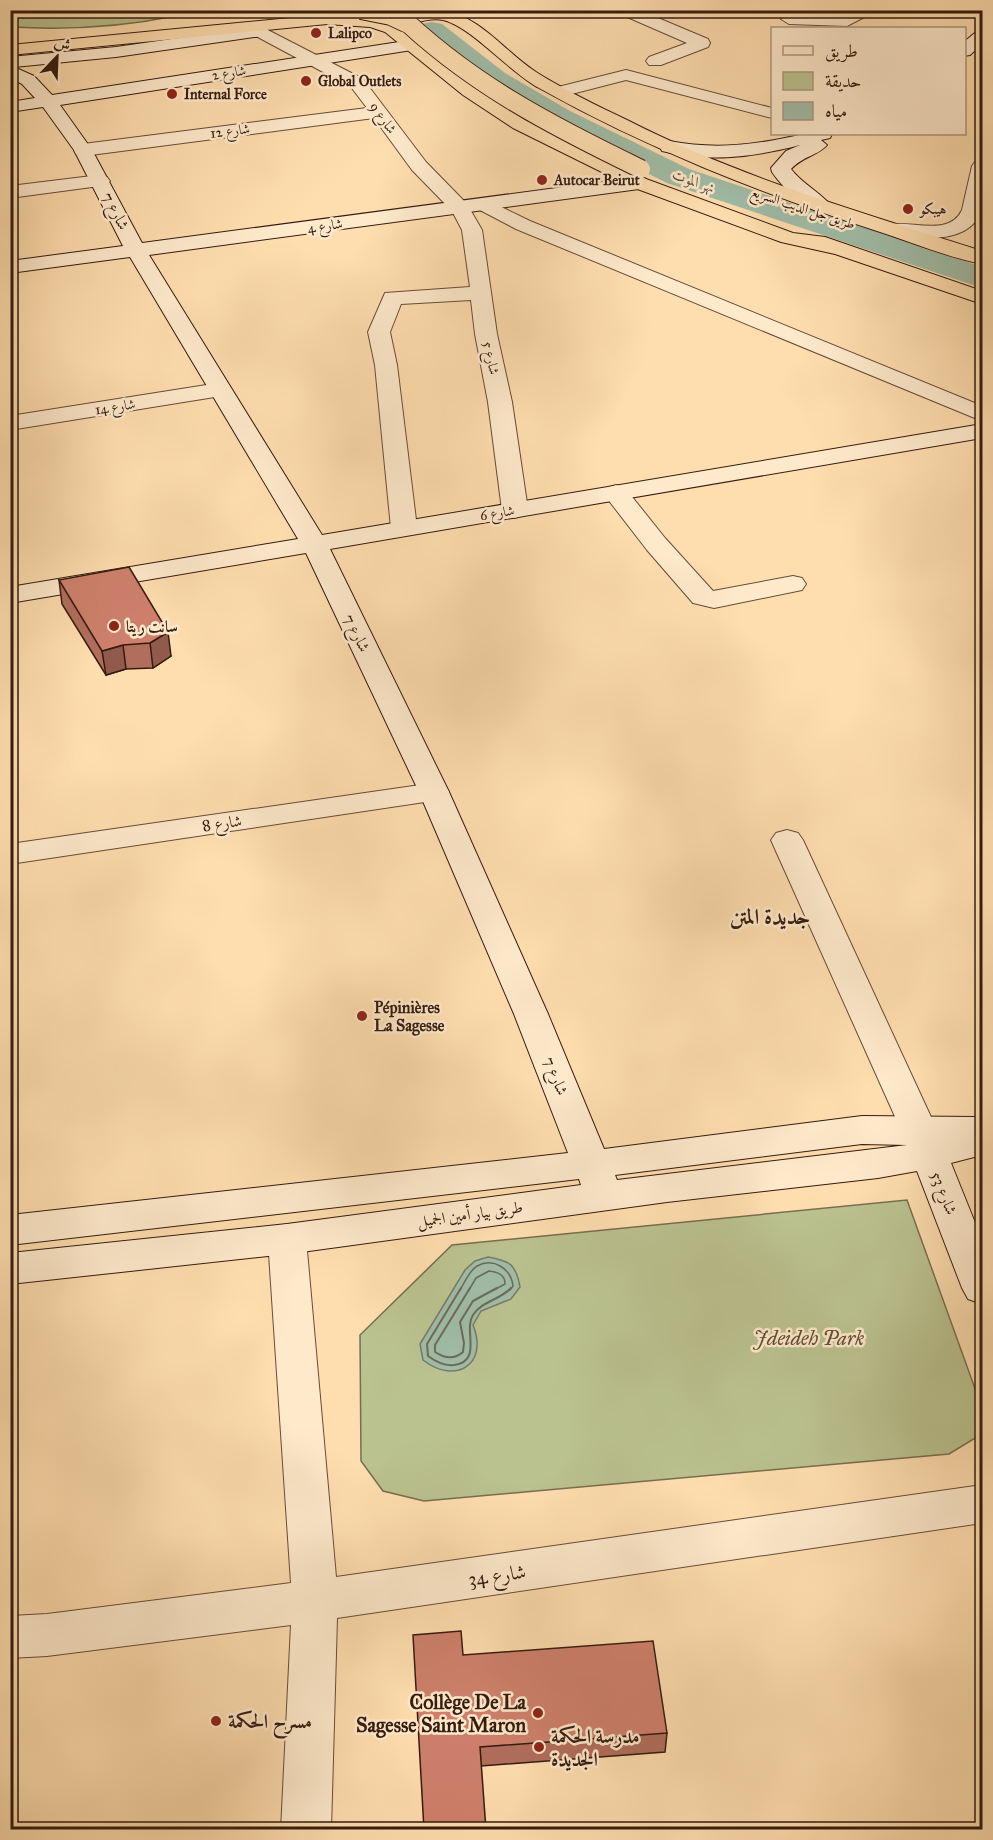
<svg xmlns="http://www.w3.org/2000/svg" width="993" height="1840" font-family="'IM FELL Great Primer',Amiri,serif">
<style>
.green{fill:#bac28f;stroke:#786e4e;stroke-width:1.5}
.water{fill:#a0bca7;stroke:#757c6a;stroke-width:1.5}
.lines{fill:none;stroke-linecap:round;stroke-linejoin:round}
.shore-far1{stroke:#6a6c5a;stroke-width:1.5}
.shore{stroke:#6a6c5a;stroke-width:2}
.river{fill:#a0bca7;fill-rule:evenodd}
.street-casing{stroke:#674c36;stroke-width:2}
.secondary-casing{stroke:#351b0e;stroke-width:2}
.highway-casing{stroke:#351b0e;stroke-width:2}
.street{fill:#fee9cb;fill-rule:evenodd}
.secondary{fill:#fee9cb;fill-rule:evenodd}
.highway{fill:#feddaf;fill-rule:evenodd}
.highway-bridge-casing{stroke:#351b0e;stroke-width:20;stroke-linecap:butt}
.highway-bridge{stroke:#feddaf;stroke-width:18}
.wall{fill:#b16e5d;stroke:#351b0e;stroke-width:1.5}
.shaded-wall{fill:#905a4c;stroke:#351b0e;stroke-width:1.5}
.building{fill:#ce806c;stroke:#351b0e;stroke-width:1.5}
.poi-dot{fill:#8f2418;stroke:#fee9cb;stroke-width:2}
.labels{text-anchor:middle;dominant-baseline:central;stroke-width:5;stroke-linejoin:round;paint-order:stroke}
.far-poi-label{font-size:14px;font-weight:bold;fill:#351b0e;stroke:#fee9cb;text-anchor:start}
.far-street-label{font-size:14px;fill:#351b0e;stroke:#fee9cb}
.far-water-label{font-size:15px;font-style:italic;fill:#554b3c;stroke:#fee9cb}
.street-label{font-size:16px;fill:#351b0e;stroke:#fee9cb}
.poi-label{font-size:16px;font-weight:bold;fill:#351b0e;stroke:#fee9cb;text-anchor:start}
.near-park-label{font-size:20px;font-style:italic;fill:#5d4d35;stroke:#fee9cb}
.near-street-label{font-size:20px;fill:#351b0e;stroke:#fee9cb}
.near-poi-label{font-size:20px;font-weight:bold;fill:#351b0e;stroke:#fee9cb;text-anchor:start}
.district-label{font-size:22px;font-weight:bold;fill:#351b0e;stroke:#fee9cb}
</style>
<rect width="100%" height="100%" fill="#feddaf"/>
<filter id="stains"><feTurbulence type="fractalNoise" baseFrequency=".00333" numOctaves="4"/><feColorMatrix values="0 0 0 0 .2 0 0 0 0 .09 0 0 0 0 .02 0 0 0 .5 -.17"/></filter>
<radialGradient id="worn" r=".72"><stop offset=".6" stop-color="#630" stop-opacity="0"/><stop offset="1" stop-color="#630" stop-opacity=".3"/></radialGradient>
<path class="green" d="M175,16C122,27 65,30 11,27V18Z
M907,1200L982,1408L977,1437L949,1454L424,1501L383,1491L361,1461L360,1335L452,1245Z"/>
<path class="water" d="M488,1257C510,1261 516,1264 520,1287L511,1299L481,1311L473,1325C489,1365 455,1385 423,1360L420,1344L465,1270L475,1261Z"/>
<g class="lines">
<path class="shore-far1" d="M460,1290C465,1282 469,1271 477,1266C494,1257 511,1269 513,1286L510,1290
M469,1290L476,1278L489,1271C497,1272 505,1274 505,1284L494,1290"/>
<path class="shore" d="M461,1288L427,1344L428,1356C436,1362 444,1366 454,1365C483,1361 463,1330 473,1315C482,1301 500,1300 511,1288
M470,1288L435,1345V1352C444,1358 454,1360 463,1352L464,1343L460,1322L473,1301L497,1288"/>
<path class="river" d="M432,22L442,24L505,73L570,111L689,169L982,267V288L667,183L548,123L485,85L422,36L418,30L422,24Z"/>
<defs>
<path id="street" d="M616,10H639L708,39L710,43L708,47L661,65H649L646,61L649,57L687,43L618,13Z
M856,10H878L847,26L789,24L781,19L789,14L844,16Z
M260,26L363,79L426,162L467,204L482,230L497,334L512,402L528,510L524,515L515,518L506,515L502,510L488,402L475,334L471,300L401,304L390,332L397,365L417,528L413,533L404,536L395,533L391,528L375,365L368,332L385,293L470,287L462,230L452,211L412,170L374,118L83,156L76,154L74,150L76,146L83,144L367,108L351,87L254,35L252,31L254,27Z
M626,70L772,108V118L626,80L560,97L554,96L551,92L554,88Z
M982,160C984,173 985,194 982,207C974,246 915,240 887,233L884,229L887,225C909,219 949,238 962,210L972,166L975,162Z
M100,175L107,177L110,181L107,185L10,198V186Z
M485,199L530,221L982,406V421L516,229L478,209L475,205L478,201Z
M219,383L227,385L231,390L227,395L10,430V416Z
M616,485L625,488L665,538L713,591L793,576L802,578L806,584L802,590L714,608L693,603L647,550L603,493L607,488Z
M434,783L445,785L449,792L445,799L10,864V844Z
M787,830L798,833L803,840L937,1130L932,1140L919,1144L906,1140L901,1130L771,840L776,833Z
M287,1224L301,1228L306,1239L336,1577L982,1485V1523L337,1618L331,1830H281L291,1625L47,1656L10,1658V1616L47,1614L291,1583L268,1239L273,1228Z"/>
<path id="secondary" d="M970,10H982V18L976,16Z
M256,27L262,28L264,32L262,36L116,57L14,67L34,76L52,95L412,40L418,41L420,45L412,50L60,105L92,150L142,243L639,177L646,179L649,183L646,187L639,189L149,255L322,535L982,424V438L330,549L449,792L548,1014L604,1149L862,1116L975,1117L982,1120V1155L951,1163L982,1240V1304L968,1299L962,1288L917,1171L878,1178L667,1202L287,1254L10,1284V1253L287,1224L581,1185L579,1179L10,1245V1215L568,1153L514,1014L419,792L306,553L10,603V587L298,539L130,257L10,273V261L123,246L74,150L43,107L10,112V102L35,98L22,84L10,78V57L116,47ZM862,1144L907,1145L617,1180L615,1175Z
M982,31V44L970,55L964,56V42L976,32Z
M803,134H832L830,138L821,140L827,145C819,155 803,156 791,169C802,184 822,193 833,208L830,212C810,217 783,188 772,172L771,168L786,151L800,145C754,157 709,163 662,151L660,147L662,143L669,141C716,150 757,145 803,134Z"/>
<path id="highway" d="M10,10H183L175,15L10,16Z
M443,10C481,17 505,52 536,72C566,91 598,106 629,121C741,178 863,213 982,251V264C946,257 909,241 874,230C758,192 646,148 539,88C509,72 472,27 443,20C432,18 422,21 412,24L411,27L440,59L475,87L525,120L646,179L793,233L825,237L982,291V304L835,254L781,242L632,187L513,128L463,95L385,32L370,27L327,24L10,55V45L352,12L360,17L395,24L399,18L422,11Z"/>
</defs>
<use href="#street" class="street-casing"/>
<use href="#secondary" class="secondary-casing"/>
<use href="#highway" class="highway-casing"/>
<use href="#street" class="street"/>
<use href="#secondary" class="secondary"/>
<use href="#highway" class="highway"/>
<defs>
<path id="highway-bridge" d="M361,10L391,16L406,23
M394,10C467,82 550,125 641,169"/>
</defs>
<use href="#highway-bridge" class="highway-bridge-casing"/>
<use href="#highway-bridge" class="highway-bridge"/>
</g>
<path class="wall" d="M59,580L171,656L153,668L126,669L106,675L62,604Z
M463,1655L667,1733L665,1752L481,1766Z"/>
<path class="shaded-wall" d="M168,632L171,656L153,668L150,643Z
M123,645L126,669L106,675L102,651Z"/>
<path class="building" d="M129,567L168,632L150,643L123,645L102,651L59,580Z
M461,1631L463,1655L653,1641L667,1733L480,1747L486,1830H424L413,1635Z"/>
<g class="poi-dot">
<circle cx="316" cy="33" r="6"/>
<circle cx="306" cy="81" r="6"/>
<circle cx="172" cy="94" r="6"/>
<circle cx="542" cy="180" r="6"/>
<circle cx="908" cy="209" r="6"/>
<circle cx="114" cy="626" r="6"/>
<circle cx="362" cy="1016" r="6"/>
<circle cx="538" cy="1713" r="6"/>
<circle cx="216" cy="1721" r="6"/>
<circle cx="539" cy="1747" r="6"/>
</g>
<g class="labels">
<g class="far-poi-label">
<text x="328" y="33">Lalipco</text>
<text x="318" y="81">Global Outlets</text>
<text x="184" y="94">Internal Force</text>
<text x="554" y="180">Autocar Beirut</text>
<text x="920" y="209">هيبكو</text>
</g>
<g class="far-street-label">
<text transform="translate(229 73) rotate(-9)">شارع 2</text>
<text transform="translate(383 118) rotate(54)">شارع 9</text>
<text transform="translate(230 131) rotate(-7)">شارع 12</text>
<text transform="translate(803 208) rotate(18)">طريق جل الديب السريع</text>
<text transform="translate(325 226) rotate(-8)">شارع 4</text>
<text transform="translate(491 358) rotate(78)">شارع 5</text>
<text transform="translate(115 407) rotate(-9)">شارع 14</text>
<text transform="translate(497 513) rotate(-9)">شارع 6</text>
</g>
<g class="far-water-label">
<text transform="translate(694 181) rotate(20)">نهر الموت</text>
</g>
<g class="street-label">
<text transform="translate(116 211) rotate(63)">شارع 7</text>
<text transform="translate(357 633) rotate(64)">شارع 7</text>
<text transform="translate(222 823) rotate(-8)">شارع 8</text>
<text transform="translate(556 1076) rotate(68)">شارع 7</text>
<text transform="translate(944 1193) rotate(68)">شارع 53</text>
<text transform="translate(470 1214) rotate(-8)">طريق بيار أمين الجميل</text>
</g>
<g class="poi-label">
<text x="126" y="626">سانت ريتا</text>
<text x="374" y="1007">Pépinières<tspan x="374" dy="18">La Sagesse</tspan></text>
</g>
<g class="near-park-label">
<text x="809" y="1338">Jdeideh Park</text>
</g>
<g class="near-street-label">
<text transform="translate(497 1575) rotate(-8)">شارع 34</text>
</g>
<g class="near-poi-label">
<text x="526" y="1702" text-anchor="end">Collège De La<tspan x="526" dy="23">Sagesse Saint Maron</tspan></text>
<text x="228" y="1721">مسرح الحكمة</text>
<text x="551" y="1736">مدرسة الحكمة<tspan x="551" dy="23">الجديدة</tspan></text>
</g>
<g class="district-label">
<text x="770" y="916">جديدة المتن</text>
</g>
</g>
<rect width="993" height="1840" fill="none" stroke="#feddaf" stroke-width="36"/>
<rect x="12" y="12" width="969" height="1816" fill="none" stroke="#351b0e" stroke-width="3"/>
<rect x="18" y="18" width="957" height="1804" fill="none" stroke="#351b0e" stroke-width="1.5"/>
<rect x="771" y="27" width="195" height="108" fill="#fee9cb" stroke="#ae977f" stroke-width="1.5"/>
<rect x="783" y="46" width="30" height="9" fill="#fee9cb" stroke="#ae977f" stroke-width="1.5"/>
<text x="825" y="57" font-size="18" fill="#351b0e">طريق</text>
<rect x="783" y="72" width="30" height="18" fill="#bac28f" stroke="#ae977f" stroke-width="1.5"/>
<text x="825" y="87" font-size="18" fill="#351b0e">حديقة</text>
<rect x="783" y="102" width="30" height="18" fill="#a0bca7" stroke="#ae977f" stroke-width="1.5"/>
<text x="825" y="117" font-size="18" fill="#351b0e">مياه</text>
<g transform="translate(57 57) rotate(23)" stroke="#fee9cb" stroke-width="4.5" paint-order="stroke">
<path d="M0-4.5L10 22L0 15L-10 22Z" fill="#351b0e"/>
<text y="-9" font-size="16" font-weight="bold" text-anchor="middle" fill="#351b0e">ش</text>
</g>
<rect width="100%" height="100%" filter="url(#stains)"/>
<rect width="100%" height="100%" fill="url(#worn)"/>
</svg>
